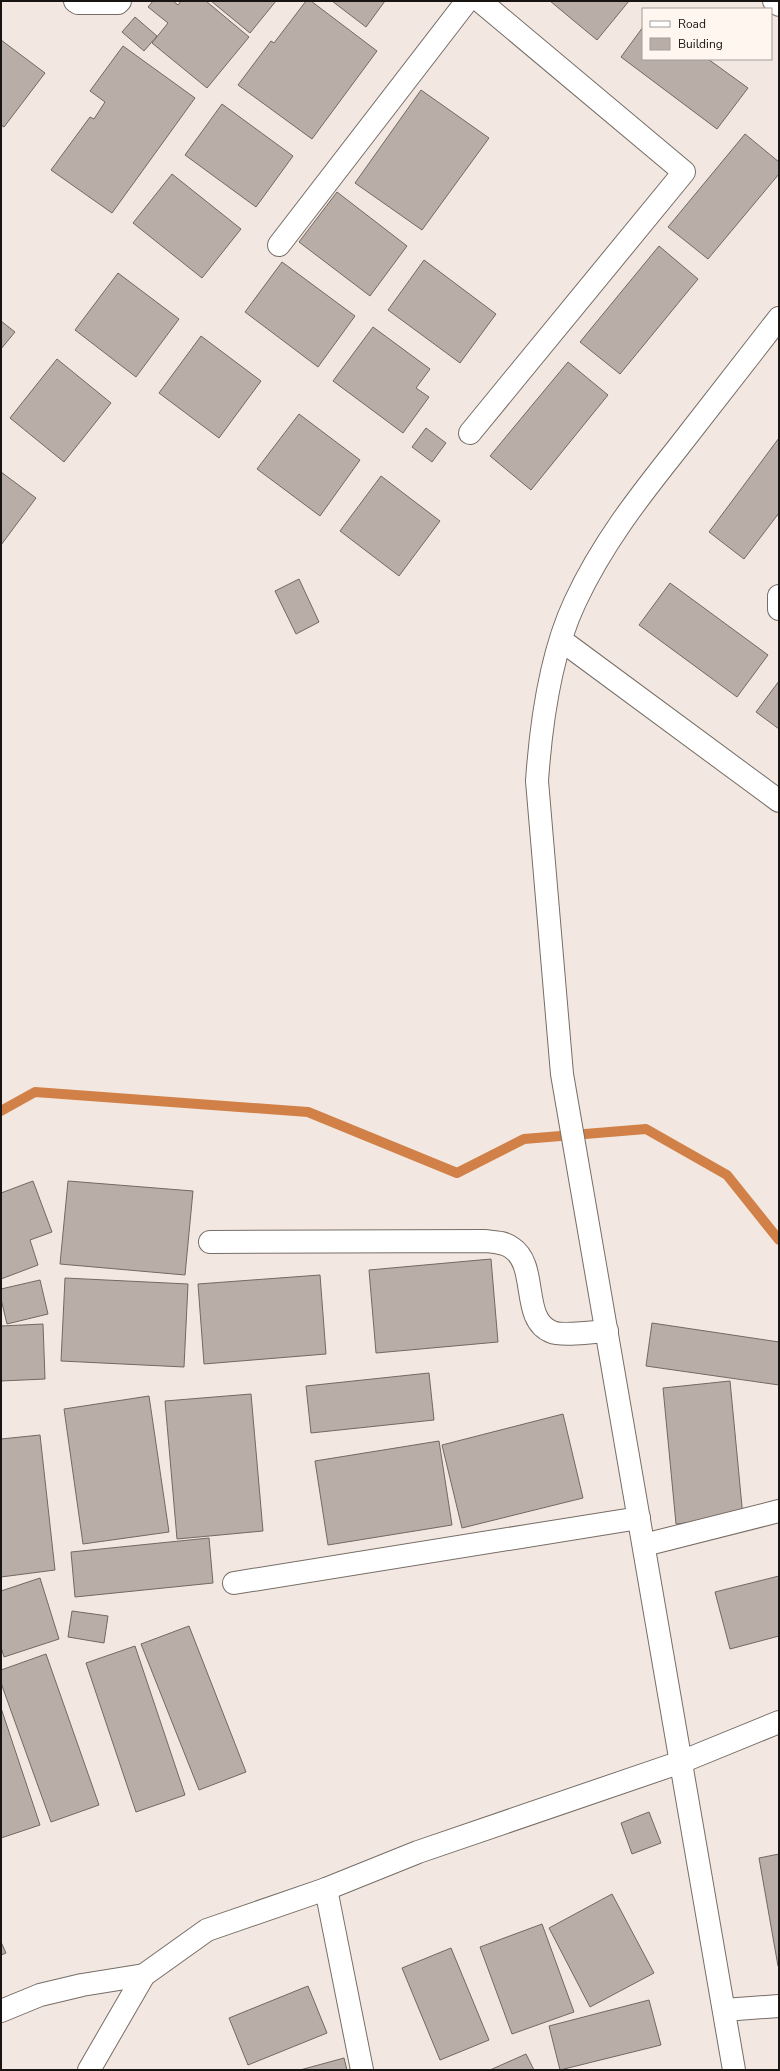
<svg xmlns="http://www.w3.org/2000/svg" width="780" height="2071" font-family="'Nunito Sans',sans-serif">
<rect width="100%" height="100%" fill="#f3e8e1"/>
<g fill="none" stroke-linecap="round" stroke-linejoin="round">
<polyline stroke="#d18147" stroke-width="10" points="1,1111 35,1092 308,1112 457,1173 524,1139 646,1129 727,1175 779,1240"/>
</g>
<g fill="#b8ada7" stroke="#726963">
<polygon points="153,1 173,1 178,5 181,1 206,1 249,37 207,88 152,43 168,23 148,7"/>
<polygon points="211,1 276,1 250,33"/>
<polygon points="306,1 311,1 377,51 312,139 238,85 271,41 274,43"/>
<polygon points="332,1 385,1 366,27"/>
<polygon points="550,1 629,1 597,40"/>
<polygon points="135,17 157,36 144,51 122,32"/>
<polygon points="643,27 643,59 708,59 748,88 717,129 621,57"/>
<polygon points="1,40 45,73 4,127 1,125"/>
<polygon points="123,46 195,98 112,213 51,170 90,117 94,119 105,102 90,91"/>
<polygon points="421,90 489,138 422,230 355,183"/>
<polygon points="222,104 293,156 256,207 185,155"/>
<polygon points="745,134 779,162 779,174 708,259 668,227"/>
<polygon points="172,174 241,229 202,278 133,223"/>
<polygon points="337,192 407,246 370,296 299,242"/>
<polygon points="659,246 698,279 620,374 580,342"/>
<polygon points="424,260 496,314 460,363 388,310"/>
<polygon points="282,262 355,316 318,367 245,312"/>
<polygon points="118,273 179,319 136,377 75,330"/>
<polygon points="1,321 15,332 1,349"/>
<polygon points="373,327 430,369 416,388 429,397 403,433 333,381"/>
<polygon points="201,336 261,381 219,438 159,393"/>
<polygon points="57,359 111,403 64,462 10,418"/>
<polygon points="568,362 608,395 531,490 490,456"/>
<polygon points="299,414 360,460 320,516 257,469"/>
<polygon points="426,428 446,443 432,462 412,447"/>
<polygon points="779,438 779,513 744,559 709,532"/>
<polygon points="1,472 36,498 1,545"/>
<polygon points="381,476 440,521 399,576 340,531"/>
<polygon points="299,579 319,622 296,634 275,591"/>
<polygon points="670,583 768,655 737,697 639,625"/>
<polygon points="779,681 779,729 756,712"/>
<polygon points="33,1181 52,1232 30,1240 38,1265 1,1279 1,1193"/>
<polygon points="68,1181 193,1191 185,1275 60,1264"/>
<polygon points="491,1259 498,1342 376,1353 369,1270"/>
<polygon points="320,1275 326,1354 204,1364 198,1284"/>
<polygon points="65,1278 188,1284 184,1367 61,1361"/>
<polygon points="40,1280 48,1314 7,1324 1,1299 1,1289"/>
<polygon points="652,1323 779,1342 779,1385 646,1366"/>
<polygon points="43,1324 45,1379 1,1381 1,1326"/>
<polygon points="429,1373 434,1420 311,1433 306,1386"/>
<polygon points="730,1381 743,1517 676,1524 663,1388"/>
<polygon points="251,1394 263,1531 177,1539 165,1401"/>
<polygon points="149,1396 169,1532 83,1544 64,1409"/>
<polygon points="563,1414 583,1498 462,1528 442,1445"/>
<polygon points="40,1435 55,1570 1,1577 1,1439"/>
<polygon points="439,1441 452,1525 328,1545 315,1461"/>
<polygon points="209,1538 213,1583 75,1597 71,1552"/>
<polygon points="779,1576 779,1636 730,1649 715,1592"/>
<polygon points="40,1578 59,1639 4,1657 1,1647 1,1591"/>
<polygon points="72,1611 108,1616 104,1643 68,1637"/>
<polygon points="189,1626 246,1772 199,1790 141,1644"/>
<polygon points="135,1646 185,1795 136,1812 86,1663"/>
<polygon points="46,1654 99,1805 51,1822 1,1683 1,1670"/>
<polygon points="1,1708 40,1825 1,1838"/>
<polygon points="649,1812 661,1843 632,1854 621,1823"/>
<polygon points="779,1854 779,1966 778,1966 759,1858"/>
<polygon points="612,1894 654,1973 590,2007 549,1928"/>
<polygon points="542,1924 574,2012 512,2034 480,1947"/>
<polygon points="1,1942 6,1953 1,1955"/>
<polygon points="451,1948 489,2040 440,2060 402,1968"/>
<polygon points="308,1986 327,2033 248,2065 229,2018"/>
<polygon points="649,2000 661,2045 560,2070 549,2026"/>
<polygon points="526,2054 534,2070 490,2070"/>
<polygon points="344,2058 347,2070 300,2070"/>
</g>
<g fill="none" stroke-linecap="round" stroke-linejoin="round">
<defs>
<g id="minor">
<polyline points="75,1 78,3 118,3 120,1"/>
<polyline points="774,1 779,5"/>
<polyline points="279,245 467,1"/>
<polyline points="470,433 684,172 480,1"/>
<polyline points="779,596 779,609"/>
<polyline points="561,640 779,801"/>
<path d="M210,1242L485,1241C495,1242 504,1242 512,1248C539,1266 520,1320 552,1332C561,1336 596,1332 607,1331"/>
<polyline points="644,1545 779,1511"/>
<polyline points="234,1583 639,1518"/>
<polyline points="326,1889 362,2070"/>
<polyline points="724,2010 779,2006"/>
<polyline points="1,2011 40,1995 82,1985 144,1975"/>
<polyline points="89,2070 144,1975 207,1930 326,1889 418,1852 681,1762 779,1722"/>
<path d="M734,2070L562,1074L537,781C541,723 550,655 575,602C602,544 638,498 677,449C711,405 745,361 779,318"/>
</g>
</defs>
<use href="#minor" stroke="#766d66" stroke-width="24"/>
<use href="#minor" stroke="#fff" stroke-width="22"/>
</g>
<rect width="780" height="2071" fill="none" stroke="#171411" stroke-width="4"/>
<rect x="642" y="8" width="130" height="52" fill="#fff6f0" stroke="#a29c97"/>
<rect x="650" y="21" width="20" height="6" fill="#ffffff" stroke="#a29c97"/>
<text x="678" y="28" font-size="12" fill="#171411">Road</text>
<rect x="650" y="38" width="20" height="12" fill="#b8ada7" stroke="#a29c97"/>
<text x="678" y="48" font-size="12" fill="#171411">Building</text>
</svg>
